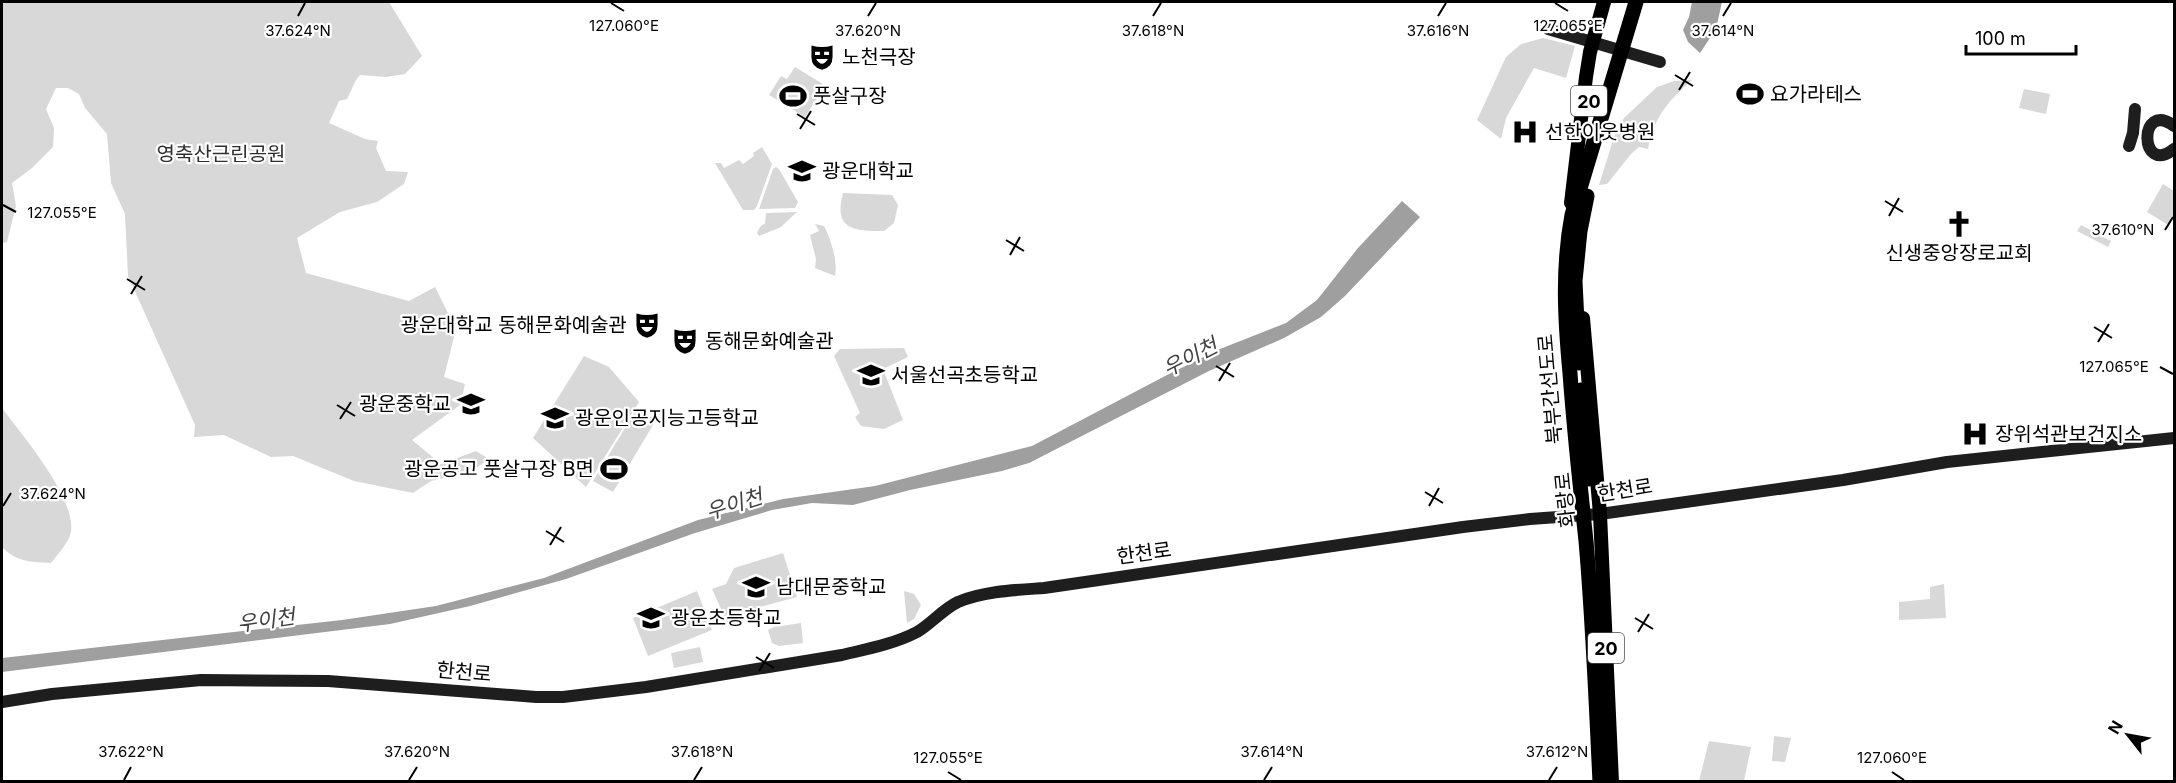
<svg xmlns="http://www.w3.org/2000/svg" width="2176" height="783" font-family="Inter,'Noto Sans KR',sans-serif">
<rect width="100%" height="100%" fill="#fff"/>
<g fill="#d8d8d8">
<polygon points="2,2 389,2 422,56 405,74 386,77 360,75 356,80 347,99 339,101 329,123 365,139 378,141 376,148 386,171 408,172 404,184 377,202 340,212 297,238 306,273 409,301 435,287 456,329 444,377 465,384 460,405 412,440 441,464 476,451 489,459 472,471 431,481 413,493 354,481 293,456 271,457 224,435 194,437 195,425 128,276 125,214 111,183 107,134 85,108 79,94 68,88 56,88 46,109 54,128 53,147 32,168 12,183 16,206 7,242 2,243"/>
<polygon points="1543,38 1575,46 1566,78 1534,68 1506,118 1501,139 1477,120 1506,57 1521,44"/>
<polygon points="795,67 823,84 815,96 817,98 805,117 769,95 781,76 787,79"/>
<path d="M1692,80C1668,101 1654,117 1648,149L1639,147L1631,154L1607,184L1599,185L1615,134L1624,118L1657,87L1674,81Z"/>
<polygon points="2024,89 2050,94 2046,114 2019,108"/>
<polygon points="762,147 772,164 757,206 754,210 743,210 715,163 721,163 724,168 739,160 743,164 754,156 753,153"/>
<polygon points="776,167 779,169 798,202 795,208 759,209 773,169"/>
<polygon points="2163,184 2174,191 2174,214 2168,225 2147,212"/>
<path d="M843,193L892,195L898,205L894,223L884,231C854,231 833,230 843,193Z"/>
<polygon points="797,212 781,227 759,236 757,233 760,227 765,223 766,213"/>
<path d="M815,224L824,226C831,239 838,263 835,276L815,268L816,259L810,235L819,231Z"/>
<polygon points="2081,225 2111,241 2108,247 2077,231"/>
<polygon points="904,348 908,357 883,369 903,420 884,429 861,426 855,417 860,413 834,356 840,349"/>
<polygon points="584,356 609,367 639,402 586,487 533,438"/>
<path d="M2,408C21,434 81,503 70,536C66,545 57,555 51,563C31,562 17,562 2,547Z"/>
<polygon points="637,408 656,420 613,492 593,481"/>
<polygon points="783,553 797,597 745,611 746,614 727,622 712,589 726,584 734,568"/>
<polygon points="1944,584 1946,618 1899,620 1899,602 1930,599 1930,587"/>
<polygon points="697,591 712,630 648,656 633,618"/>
<polygon points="904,591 914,594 921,605 914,619 907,623"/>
<polygon points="801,623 803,643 779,646 772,643 768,630 774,627"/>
<polygon points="700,647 703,662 674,668 671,653"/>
<polygon points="1774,736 1791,738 1785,762 1772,761"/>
<polygon points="1709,741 1751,747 1744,781 1699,781"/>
</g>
<g fill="#9f9f9f">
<polygon points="1692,2 1722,2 1716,29 1700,53 1688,42 1683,30 1689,17"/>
<polygon points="1402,201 1420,217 1345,296 1321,317 1284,338 1209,371 1029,463 1002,471 910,490 853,505 812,503 772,510 695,533 566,579 470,606 390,624 2,672 2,658 342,620 436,606 544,578 698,520 783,499 875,486 1032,446 1167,375 1220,349 1286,323 1317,300 1358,248"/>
</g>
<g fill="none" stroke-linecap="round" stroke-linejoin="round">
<g stroke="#1e1e1e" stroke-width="12">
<polyline points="1548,29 1660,62"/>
<path d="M2174,126C2138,99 2139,177 2174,149"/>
<polyline points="2129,146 2133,133 2135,109"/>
<path d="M2,702L52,694L201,680L328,681L536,697H563L646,687L842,655C867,649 894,644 917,632C931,624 943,609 958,602C984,591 1016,590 1044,588L1463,527L1530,519L1600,514L1843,480L1947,462L2174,438"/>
</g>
<g stroke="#000" stroke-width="14">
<polyline points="1571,203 1586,77 1590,52 1604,2"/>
<polyline points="1583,318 1600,514 1612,782"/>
</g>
<g stroke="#000" stroke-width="15">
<polyline points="1579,363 1575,281 1580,231 1587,196"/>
<polyline points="1581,390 1589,479"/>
<path d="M1600,782C1596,701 1593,621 1586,541C1580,485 1574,429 1570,373C1565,320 1562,268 1572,215L1636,2"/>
</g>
</g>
<path fill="none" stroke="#000" stroke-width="2" d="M611,3L624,11M1555,3L1568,11M298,16L305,3M868,16L876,3M1153,16L1161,3M1438,16L1446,3M1723,16L1731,3M1675,75L1693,86M1679,90L1690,72M797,114L815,125M800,129L811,111M1885,201L1903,212M3,205L16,212M1889,216L1899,198M2165,230L2173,217M1006,240L1024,251M1010,255L1020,237M127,279L145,290M131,294L142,276M2094,327L2112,338M2098,342L2109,324M1216,366L1234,377M2160,367L2173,374M1219,381L1230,363M337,405L355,416M340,419L351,402M1425,492L1443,503M3,506L11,493M1429,506L1439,488M546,531L564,542M550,545L561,527M1635,618L1653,629M1638,632L1649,614M756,657L774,668M759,671L770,653M948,772L961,780M1892,772L1904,780M124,780L131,767M409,780L417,767M694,780L702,767M1264,780L1272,767M1549,780L1557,767"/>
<defs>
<symbol id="theatre-bare" viewBox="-9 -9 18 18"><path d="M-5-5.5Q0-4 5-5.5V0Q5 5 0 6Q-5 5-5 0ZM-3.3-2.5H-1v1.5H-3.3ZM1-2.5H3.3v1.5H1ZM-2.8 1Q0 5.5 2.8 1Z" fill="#000" stroke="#fff" stroke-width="2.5" paint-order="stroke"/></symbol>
<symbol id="stadium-bare" viewBox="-9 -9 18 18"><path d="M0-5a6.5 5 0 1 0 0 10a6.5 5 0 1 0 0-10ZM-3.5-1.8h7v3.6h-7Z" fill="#000" stroke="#fff" stroke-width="2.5" paint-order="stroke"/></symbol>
<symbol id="hospital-bare" viewBox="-9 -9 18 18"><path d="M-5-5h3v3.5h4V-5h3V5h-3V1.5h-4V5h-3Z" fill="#000" stroke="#fff" stroke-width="2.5" paint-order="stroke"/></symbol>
<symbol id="university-bare" viewBox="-9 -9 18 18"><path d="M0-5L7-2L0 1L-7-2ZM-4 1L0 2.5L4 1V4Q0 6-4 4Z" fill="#000" stroke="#fff" stroke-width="2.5" paint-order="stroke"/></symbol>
<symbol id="church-bare" viewBox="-9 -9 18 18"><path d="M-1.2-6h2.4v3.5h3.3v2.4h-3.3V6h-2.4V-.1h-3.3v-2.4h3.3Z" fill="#000" stroke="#fff" stroke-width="2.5" paint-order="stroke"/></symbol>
<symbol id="school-bare" viewBox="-9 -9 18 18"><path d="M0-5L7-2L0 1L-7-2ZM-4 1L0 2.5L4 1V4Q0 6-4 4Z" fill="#000" stroke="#fff" stroke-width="2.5" paint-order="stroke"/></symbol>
</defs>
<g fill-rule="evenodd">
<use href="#theatre-bare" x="803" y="38" width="38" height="38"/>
<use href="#stadium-bare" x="1731" y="75" width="38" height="38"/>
<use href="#stadium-bare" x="774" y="77" width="38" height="38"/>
<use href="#hospital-bare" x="1506" y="113" width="38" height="38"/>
<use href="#university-bare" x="783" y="152" width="38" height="38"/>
<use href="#church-bare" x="1940" y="205" width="38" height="38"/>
<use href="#theatre-bare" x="628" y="306" width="38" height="38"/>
<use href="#theatre-bare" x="666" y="322" width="38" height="38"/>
<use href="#school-bare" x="852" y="356" width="38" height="38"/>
<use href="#school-bare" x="452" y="385" width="38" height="38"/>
<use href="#school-bare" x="536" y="399" width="38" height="38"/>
<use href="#hospital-bare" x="1956" y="415" width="38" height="38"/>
<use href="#stadium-bare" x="595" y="450" width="38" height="38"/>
<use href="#school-bare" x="737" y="568" width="38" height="38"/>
<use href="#school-bare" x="632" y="599" width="38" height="38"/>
</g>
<g text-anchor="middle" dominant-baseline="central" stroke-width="4.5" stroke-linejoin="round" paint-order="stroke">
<g fill="#fff" stroke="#4c4c4c" stroke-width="1.5">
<rect x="1571" y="86" width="36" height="30" rx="4.5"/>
<rect x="1588" y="633" width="36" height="30" rx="4.5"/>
</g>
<g font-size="18" font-weight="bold" fill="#000">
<text x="1589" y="101">20</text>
<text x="1606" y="648">20</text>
</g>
<g font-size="20" fill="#000" stroke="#fff" text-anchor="start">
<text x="842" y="57">노천극장</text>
<text x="1770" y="94">요가라테스</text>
<text x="813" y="96">풋살구장</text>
<text x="1545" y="132">선한이웃병원</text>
<text x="822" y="171">광운대학교</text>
<text x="1959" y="253" text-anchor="middle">신생중앙장로교회</text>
<text x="627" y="325" text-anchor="end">광운대학교 동해문화예술관</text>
<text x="705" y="341">동해문화예술관</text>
<text x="891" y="375">서울선곡초등학교</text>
<text x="451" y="404" text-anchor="end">광운중학교</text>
<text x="575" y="418">광운인공지능고등학교</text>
<text x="1995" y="434">장위석관보건지소</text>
<text x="594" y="469" text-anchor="end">광운공고 풋살구장 B면</text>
<text x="776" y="587">남대문중학교</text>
<text x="671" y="618">광운초등학교</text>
</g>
<g font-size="20" fill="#2f2f2f" stroke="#fff">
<text x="221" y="154">영축산근린공원</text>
</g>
<g font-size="20" fill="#000" stroke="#fff">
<text transform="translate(1550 389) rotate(-95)">북부간선도로</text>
<text transform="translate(1625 490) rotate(-9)">한천로</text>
<text transform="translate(1565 500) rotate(-96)">화랑로</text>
<text transform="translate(1144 553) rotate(-8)">한천로</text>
<text transform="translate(464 672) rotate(5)">한천로</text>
</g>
<g font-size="21" font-style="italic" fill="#404040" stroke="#fff">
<text transform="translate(1190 357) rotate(-27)">우이천</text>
<text transform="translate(734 504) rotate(-17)">우이천</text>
<text transform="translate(266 620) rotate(-8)">우이천</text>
</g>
</g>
<g font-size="15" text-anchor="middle" fill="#000" stroke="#fff" stroke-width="4.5" stroke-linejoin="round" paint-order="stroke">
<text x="624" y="31">127.060°E</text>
<text x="1568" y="31">127.065°E</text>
<text x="1438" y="36">37.616°N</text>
<text x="298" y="36">37.624°N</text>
<text x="868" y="36">37.620°N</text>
<text x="1153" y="36">37.618°N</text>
<text x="1723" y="36">37.614°N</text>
<text x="62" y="218">127.055°E</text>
<text x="2123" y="235">37.610°N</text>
<text x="2114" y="372">127.065°E</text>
<text x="53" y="499">37.624°N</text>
<text x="131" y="757">37.622°N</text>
<text x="417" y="757">37.620°N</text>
<text x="702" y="757">37.618°N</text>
<text x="1272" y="757">37.614°N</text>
<text x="1557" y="757">37.612°N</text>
<text x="948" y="763">127.055°E</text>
<text x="1892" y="763">127.060°E</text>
</g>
<rect width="2176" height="783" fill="none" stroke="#000000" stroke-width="6"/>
<g transform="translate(2128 735) rotate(301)" stroke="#ffffff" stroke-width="4.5" paint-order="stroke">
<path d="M0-4.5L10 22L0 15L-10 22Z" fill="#000000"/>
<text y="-9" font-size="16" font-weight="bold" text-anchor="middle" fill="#000000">N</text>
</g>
<path d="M1966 45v9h110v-9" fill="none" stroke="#000000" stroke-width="3"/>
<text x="1975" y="45" font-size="18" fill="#000000" stroke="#ffffff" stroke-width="4.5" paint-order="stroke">100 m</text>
</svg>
